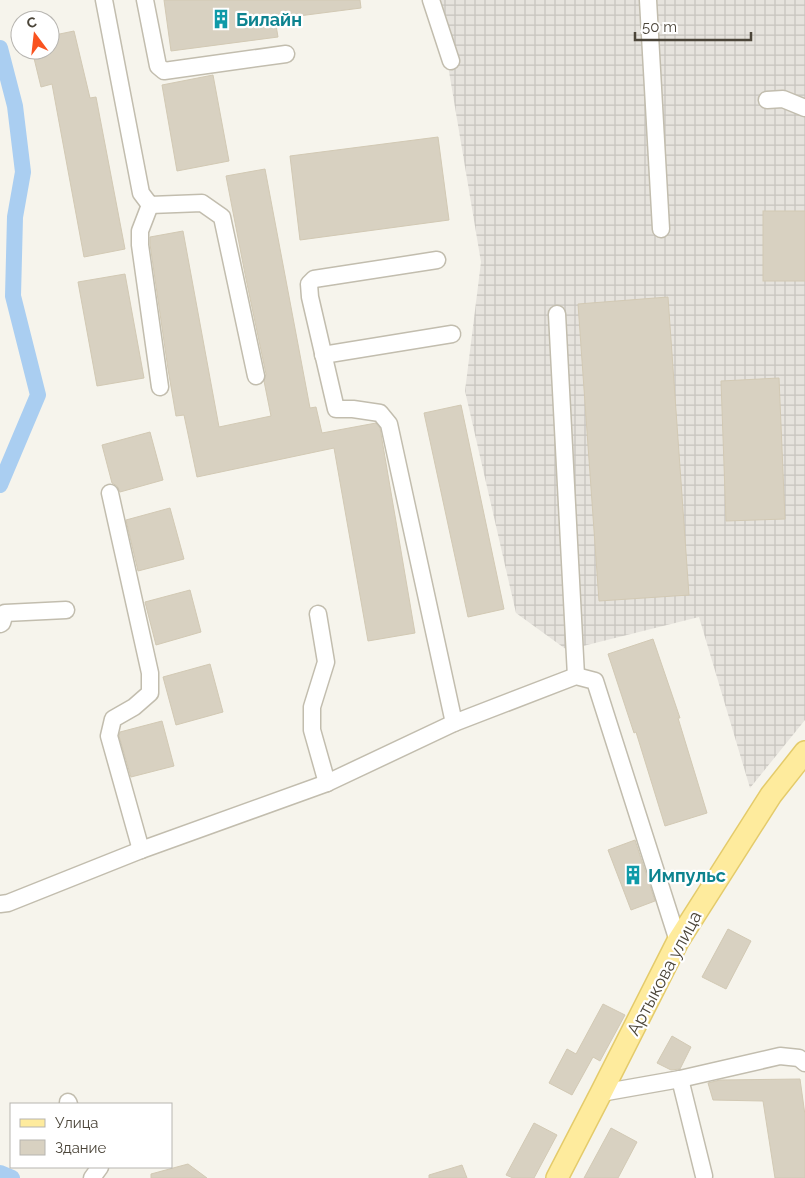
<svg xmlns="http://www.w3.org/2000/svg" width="805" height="1178" font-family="Raleway,sans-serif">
<defs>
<pattern id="industrial-grid" width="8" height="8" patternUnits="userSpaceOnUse" patternTransform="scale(1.25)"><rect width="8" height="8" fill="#e6e3dd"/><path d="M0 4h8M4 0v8" fill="none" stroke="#c7c4be"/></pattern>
</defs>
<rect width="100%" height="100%" fill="#f6f4ec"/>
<polygon fill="url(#industrial-grid)" points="437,0 805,0 805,720 750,788 699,617 567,650 516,613 465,391 481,262"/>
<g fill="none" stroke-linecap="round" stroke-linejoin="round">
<g stroke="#aacef1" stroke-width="16">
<polyline points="0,48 15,106 23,172 15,217 13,296 38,395 0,485"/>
<polyline points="0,1173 12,1178"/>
</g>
</g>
<g fill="#d8d1c1" stroke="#d2c9b4">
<polygon points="164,0 360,0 361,8 275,19 278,37 171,51"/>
<polygon points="74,31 90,98 96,97 125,249 84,257 52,84 41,87 32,50 50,50 50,36"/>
<polygon points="213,75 229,161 177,171 162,85"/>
<polygon points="438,137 449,220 300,240 290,156"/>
<polygon points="265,169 310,408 316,407 322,433 376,423 380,428 415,633 368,641 334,448 197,477 184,415 176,416 168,369 150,244 150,237 183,231 219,427 271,416 264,381 266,374 246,279 226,176"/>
<rect x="763" y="211" width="42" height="70"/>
<polygon points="125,274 144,378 97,386 78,282"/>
<polygon points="668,297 689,595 599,601 578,304"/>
<polygon points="779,378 785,519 726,521 721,381"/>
<polygon points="461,405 504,609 468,617 424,413"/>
<polygon points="150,432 163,480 120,492 117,486 112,483 102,445"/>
<polygon points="170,508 184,559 138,571 126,520"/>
<polygon points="190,590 201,632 156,645 145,602"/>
<polygon points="653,639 680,718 678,718 707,813 665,826 636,732 634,733 608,654"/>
<polygon points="210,664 223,712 176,725 163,677"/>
<polygon points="162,721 174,766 131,777 119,736 120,732"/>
<polygon points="635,840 655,901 631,910 608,850"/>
<polygon points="728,929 751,941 726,989 702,977"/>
<polygon points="603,1004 625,1015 600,1061 593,1057 572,1095 549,1083 567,1049 576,1054"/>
<polygon points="672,1036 691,1047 680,1069 671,1070 657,1063"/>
<polygon points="800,1079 805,1115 805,1178 775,1178 763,1101 713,1100 708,1083 720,1080"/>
<polygon points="534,1123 557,1135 534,1178 513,1178 506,1175"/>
<polygon points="611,1128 637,1142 618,1178 584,1178"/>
<polygon points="188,1164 207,1178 151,1178 151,1174"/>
<polygon points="462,1165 467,1178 429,1178 429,1175"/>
</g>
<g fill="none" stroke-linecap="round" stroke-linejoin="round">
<defs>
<g id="minor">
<polyline points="104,0 141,193 150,205 202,203 222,217 256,376"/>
<polyline points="145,0 158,66 164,71 286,54"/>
<polyline points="431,0 451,61"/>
<polyline points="648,0 661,229"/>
<polyline points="767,100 783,99 805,108"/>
<polyline points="150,205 140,231 140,245 160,387"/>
<polyline points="437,260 314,279 309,284 310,297 336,409 353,409 380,413 389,424 454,723"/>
<polyline points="557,314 576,676"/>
<polyline points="323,355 452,334"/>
<polyline points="110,493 150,673 150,693 134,707 113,719 109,736 141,850"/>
<polyline points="318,614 326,662 312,707 312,730 327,783"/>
<polyline points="0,624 2,623 5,613 66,610"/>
<polyline points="0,904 8,903 141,850 327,783 454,723 576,676 595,681 678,941"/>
<polyline points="680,1079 704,1176"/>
<polyline points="601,1093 680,1079 780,1056 799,1058 805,1063"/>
<polyline points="68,1102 69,1104"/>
<polyline points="92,1178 100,1167"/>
</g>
<polyline id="major" points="557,1178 601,1093 678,941 771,795 805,752"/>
</defs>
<use href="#minor" stroke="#c2bdae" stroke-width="19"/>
<use href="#major" stroke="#e4cb6b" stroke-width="24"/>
<use href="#minor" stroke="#fff" stroke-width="16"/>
<use href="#major" stroke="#feeb9d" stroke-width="21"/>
</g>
<defs>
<symbol id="building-bare" viewBox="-9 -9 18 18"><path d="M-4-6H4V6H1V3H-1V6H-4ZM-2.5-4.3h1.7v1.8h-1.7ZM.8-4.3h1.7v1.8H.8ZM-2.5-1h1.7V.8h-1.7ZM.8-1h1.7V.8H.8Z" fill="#0f9aa8" stroke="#fff" stroke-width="2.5" paint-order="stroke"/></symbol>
</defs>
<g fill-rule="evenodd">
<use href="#building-bare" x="207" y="5" width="28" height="28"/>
<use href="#building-bare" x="619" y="861" width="28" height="28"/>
</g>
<g text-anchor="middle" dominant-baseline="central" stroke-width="4.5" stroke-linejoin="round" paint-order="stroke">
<g font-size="18" font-weight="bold" fill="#0d838f" stroke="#fff" text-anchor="start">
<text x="236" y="19">Билайн</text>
<text x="648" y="875">Импульс</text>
</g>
<g font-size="18" fill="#4b4539" stroke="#fff">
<text transform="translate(664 973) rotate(-62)">Артыкова улица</text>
</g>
</g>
<rect x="10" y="1103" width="162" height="65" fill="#ffffff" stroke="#b7b5b0"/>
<rect x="20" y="1119" width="25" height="8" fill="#feeb9d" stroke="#b7b5b0"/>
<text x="55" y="1128" font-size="15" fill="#4b4539">Улица</text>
<rect x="20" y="1140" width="25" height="15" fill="#d8d1c1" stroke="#b7b5b0"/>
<text x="55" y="1153" font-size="15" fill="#4b4539">Здание</text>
<g transform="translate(35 35) rotate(345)"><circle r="24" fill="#ffffff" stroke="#b7b5b0"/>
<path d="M0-4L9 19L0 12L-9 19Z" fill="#f9531f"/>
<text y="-8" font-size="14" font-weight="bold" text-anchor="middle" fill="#4b4539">С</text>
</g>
<path d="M635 32v8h116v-8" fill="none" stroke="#4b4539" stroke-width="2.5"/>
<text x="642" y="32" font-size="15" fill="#4b4539" stroke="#ffffff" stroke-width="4" paint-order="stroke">50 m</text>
</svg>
